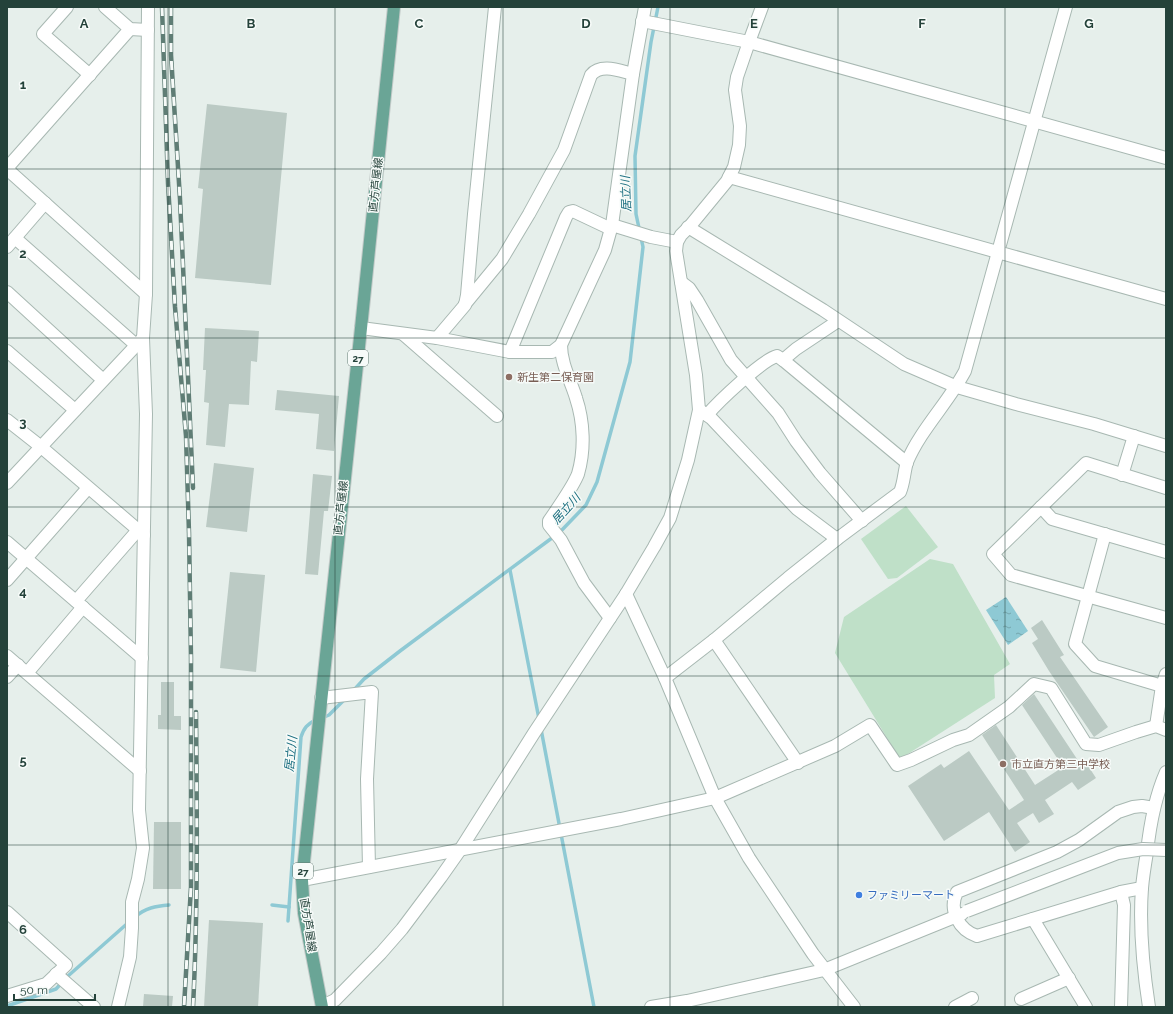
<svg xmlns="http://www.w3.org/2000/svg" width="1173" height="1014" font-family="Raleway,'Noto Sans JP',sans-serif">
<defs>
<pattern id="water-ripples" width="26" height="14" patternUnits="userSpaceOnUse"><rect width="26" height="14" fill="#8ec9d4"/><path d="M2 4q2-2 4 0t4 0M15 11q2-2 4 0t4 0" fill="none" stroke="#74a5ad"/></pattern>
</defs>
<rect width="100%" height="100%" fill="#e6efeb"/>
<g fill="#bfe0c8">
<polygon points="906,506 938,547 897,578 888,579 861,539"/>
<polygon points="930,559 953,564 1010,664 994,675 995,698 900,759 835,653 844,617"/>
</g>
<polygon fill="url(#water-ripples)" points="1006,597 1028,631 1008,645 986,610"/>
<g fill="none" stroke-linecap="round" stroke-linejoin="round">
<g stroke="#8ec9d4" stroke-width="3.5">
<polyline points="510,570 539,719"/>
<polyline points="353,691 364,679 400,651 560,532 586,505 597,482 630,362 643,247 636,214 635,156 651,42 658,7"/>
<polyline points="322,718 329,715 345,699"/>
<polyline points="541,729 594,1007"/>
<polyline points="272,905 289,907"/>
<path d="M135,917C145,908 156,906 169,905"/>
<path d="M288,921L301,737C304,728 307,724 316,720"/>
<polyline points="7,1006 56,989 68,976 129,922"/>
</g>
</g>
<g fill="#bbcac4">
<polygon points="207,104 287,113 271,285 195,278 203,189 198,188"/>
<polygon points="205,328 259,331 257,362 251,361 249,405 229,404 225,447 206,445 209,403 204,402 206,370 203,370"/>
<polygon points="277,390 339,396 334,451 316,449 319,414 275,410"/>
<polygon points="214,463 254,468 247,532 206,527"/>
<polygon points="313,474 332,476 328,511 324,511 318,575 305,574"/>
<polygon points="230,572 265,575 256,672 220,668"/>
<polygon points="1042,620 1064,655 1060,657 1108,727 1094,737 1049,671 1032,643 1038,639 1031,628"/>
<polygon points="161,682 174,682 174,716 181,716 181,730 158,729 158,715 161,715"/>
<polygon points="1034,694 1079,762 1083,758 1096,778 1078,790 1072,782 1045,800 1054,814 1039,823 1033,813 1017,823 1030,842 1015,852 989,812 944,841 908,786 941,764 944,768 969,751 1009,810 1024,800 982,735 996,725 1035,785 1063,767 1022,705"/>
<polygon points="154,822 181,822 181,889 153,889"/>
<polygon points="209,920 263,923 258,1007 204,1007"/>
<polygon points="144,994 173,996 172,1007 143,1007"/>
</g>
<g fill="none" stroke-linecap="round" stroke-linejoin="round">
<defs>
<g id="minor">
<polyline points="67,7 43,34 90,75"/>
<polyline points="105,7 130,29 148,30"/>
<polyline points="642,21 749,42 1166,158"/>
<polyline points="7,168 130,29"/>
<polyline points="7,169 146,294"/>
<polyline points="729,177 1166,299"/>
<polyline points="612,225 651,237 677,242"/>
<polyline points="688,227 823,310 904,364 957,387 1016,404 1094,424 1166,446"/>
<polyline points="15,238 136,345"/>
<polyline points="7,247 45,203"/>
<polyline points="681,282 689,288 697,300 731,360 778,413 796,441 820,473 862,521"/>
<polyline points="7,292 103,380"/>
<path d="M465,304L502,259L529,214L564,150L591,75C601,63 620,71 633,74"/>
<polyline points="361,328 437,338 510,352 552,352 561,345 605,250 612,225 633,74 645,7"/>
<polyline points="403,334 497,416"/>
<polyline points="437,338 465,305 467,295 474,214 495,7"/>
<path d="M561,345C561,364 571,381 576,398C584,422 585,450 578,474C573,487 557,509 549,521V525L561,540L584,583L610,618"/>
<polyline points="7,351 75,410"/>
<polyline points="510,352 566,217 569,212 573,211 611,229"/>
<polyline points="783,360 796,349 838,321"/>
<polyline points="701,411 711,418 797,509 837,539"/>
<path d="M707,415C718,402 762,360 777,356L783,360L907,463"/>
<polyline points="7,420 40,446 144,535"/>
<polyline points="1122,475 1134,436"/>
<polyline points="7,483 143,338"/>
<polyline points="1166,488 1086,463 993,554 1011,575 1166,618"/>
<polyline points="1041,507 1052,519 1166,552"/>
<polyline points="1105,534 1075,644 1095,666 1162,686"/>
<polyline points="7,542 142,658"/>
<polyline points="7,580 88,488"/>
<polyline points="626,594 665,678 715,798 749,858 813,954 854,1007"/>
<polyline points="76,601 138,530"/>
<polyline points="714,640 798,763"/>
<polyline points="7,656 140,771"/>
<polyline points="27,673 83,607"/>
<polyline points="7,677 18,665"/>
<path d="M665,678L714,640L788,578L837,539L900,492C904,483 904,472 907,462C921,429 948,403 965,371L1066,7"/>
<polyline points="321,698 372,692 367,779 369,867"/>
<polyline points="1156,726 1162,686 1166,674"/>
<polyline points="302,880 621,819 715,798 835,746 870,725 897,765 911,760 953,740 969,735 1009,707 1034,684 1051,688 1086,744 1099,745 1136,732 1156,726 1166,730"/>
<path d="M1142,888L1121,892L977,936C959,930 948,910 957,892L1057,852L1079,840L1118,812L1133,807L1142,806L1154,808"/>
<polyline points="1121,892 1124,905 1121,1007"/>
<polyline points="7,912 66,965 46,984 7,996"/>
<polyline points="1033,919 1086,1007"/>
<polyline points="56,974 94,1007"/>
<polyline points="1021,999 1069,978"/>
<polyline points="322,1006 335,1000 381,953 402,929 441,877 460,850 534,733 626,594 654,547 670,518 688,460 699,410 696,375 676,251 677,242 681,235 690,226 727,181 734,167 739,145 740,126 735,90 737,77 749,42 762,7"/>
<polyline points="118,1007 130,957 132,928 132,902 138,879 143,848 139,810 146,414 143,338 146,294 148,7"/>
<polyline points="651,1007 687,1001 824,970 962,914"/>
<polyline points="955,1007 972,998"/>
<path d="M1149,1007C1143,968 1139,928 1142,888C1143,876 1145,864 1147,852C1150,824 1155,797 1166,772"/>
</g>
<polyline id="major" points="322,1007 304,913 302,880 361,328 394,7"/>
</defs>
<use href="#minor" stroke="#a8b8b2" stroke-width="14"/>
<use href="#major" stroke="#c2cac8" stroke-width="14"/>
<use href="#minor" stroke="#fff" stroke-width="12"/>
<use href="#major" stroke="#6aa596" stroke-width="12"/>
<defs>
<g id="rail">
<polyline points="162,7 168,183 175,307 186,436 189,533 191,658 191,887 184,1007"/>
<polyline points="171,7 171,55 180,199 193,488"/>
<path d="M193,1007C198,909 197,811 196,712"/>
</g>
</defs>
<use href="#rail" stroke="#5f7d75" stroke-width="4.5"/>
<use href="#rail" stroke="#f7fbf9" stroke-width="3" stroke-dasharray="9" stroke-linecap="butt"/>
<defs>
<polyline id="minor-bridge" points="967,911 1118,853 1143,849 1166,850"/>
</defs>
<use href="#minor-bridge" stroke="#a8b8b2" stroke-width="14" stroke-linecap="butt"/>
<use href="#minor-bridge" stroke="#fff" stroke-width="12"/>
</g>
<path fill="none" stroke="#24423a" stroke-width="1" stroke-opacity="0.55" d="M168,7V1007M335,7V1007M503,7V1007M670,7V1007M838,7V1007M1005,7V1007M7,169H1166M7,338H1166M7,507H1166M7,676H1166M7,845H1166"/>
<g fill="#8d6e63" stroke="#f7fbf9" stroke-width="1.5">
<circle cx="509" cy="377" r="4"/>
<circle cx="1003" cy="764" r="4"/>
</g>
<circle fill="#3f7fe0" stroke="#f7fbf9" stroke-width="1.5" cx="859" cy="895" r="4"/>
<g text-anchor="middle" dominant-baseline="central" stroke-width="3" stroke-linejoin="round" paint-order="stroke">
<g fill="#f7fbf9" stroke="#637a73" stroke-width="1">
<rect x="348" y="350" width="20" height="16" rx="3"/>
<rect x="293" y="863" width="20" height="16" rx="3"/>
</g>
<g font-size="10" font-weight="bold" fill="#24423a">
<text x="358" y="358">27</text>
<text x="303" y="871">27</text>
</g>
<g font-size="11" fill="#24423a" stroke="#f7fbf9">
<text transform="translate(376 185) rotate(-84)">直方芦屋線</text>
<text transform="translate(341 508) rotate(-84)">直方芦屋線</text>
<text transform="translate(308 925) rotate(81)">直方芦屋線</text>
</g>
<g font-size="11" fill="#785e54" stroke="#f7fbf9" text-anchor="start">
<text x="517" y="377">新生第二保育園</text>
<text x="1011" y="764">市立直方第三中学校</text>
</g>
<g font-size="11" fill="#366cbe" stroke="#f7fbf9" text-anchor="start">
<text x="867" y="895">ファミリーマート</text>
</g>
<g font-size="12" font-style="italic" fill="#1c6f80" stroke="#f7fbf9">
<text transform="translate(626 194) rotate(-92)">居立川</text>
<text transform="translate(566 509) rotate(-48)">居立川</text>
<text transform="translate(291 754) rotate(-84)">居立川</text>
</g>
</g>
<g font-size="13" text-anchor="middle" font-weight="bold" fill="#24423a" stroke="#f7fbf9" stroke-width="3" stroke-linejoin="round" paint-order="stroke">
<text x="84" y="28">A</text>
<text x="251" y="28">B</text>
<text x="419" y="28">C</text>
<text x="586" y="28">D</text>
<text x="754" y="28">E</text>
<text x="922" y="28">F</text>
<text x="1089" y="28">G</text>
<text x="23" y="89">1</text>
<text x="23" y="258">2</text>
<text x="23" y="427">3</text>
<text x="23" y="596">4</text>
<text x="23" y="765">5</text>
<text x="23" y="934">6</text>
</g>
<rect width="1173" height="1014" fill="none" stroke="#24423a" stroke-width="16"/>
<path d="M14 994v6h81v-6" fill="none" stroke="#24423a" stroke-width="2"/>
<text x="20" y="994" font-size="12" fill="#24423a" stroke="#f7fbf9" stroke-width="3" paint-order="stroke">50 m</text>
</svg>
